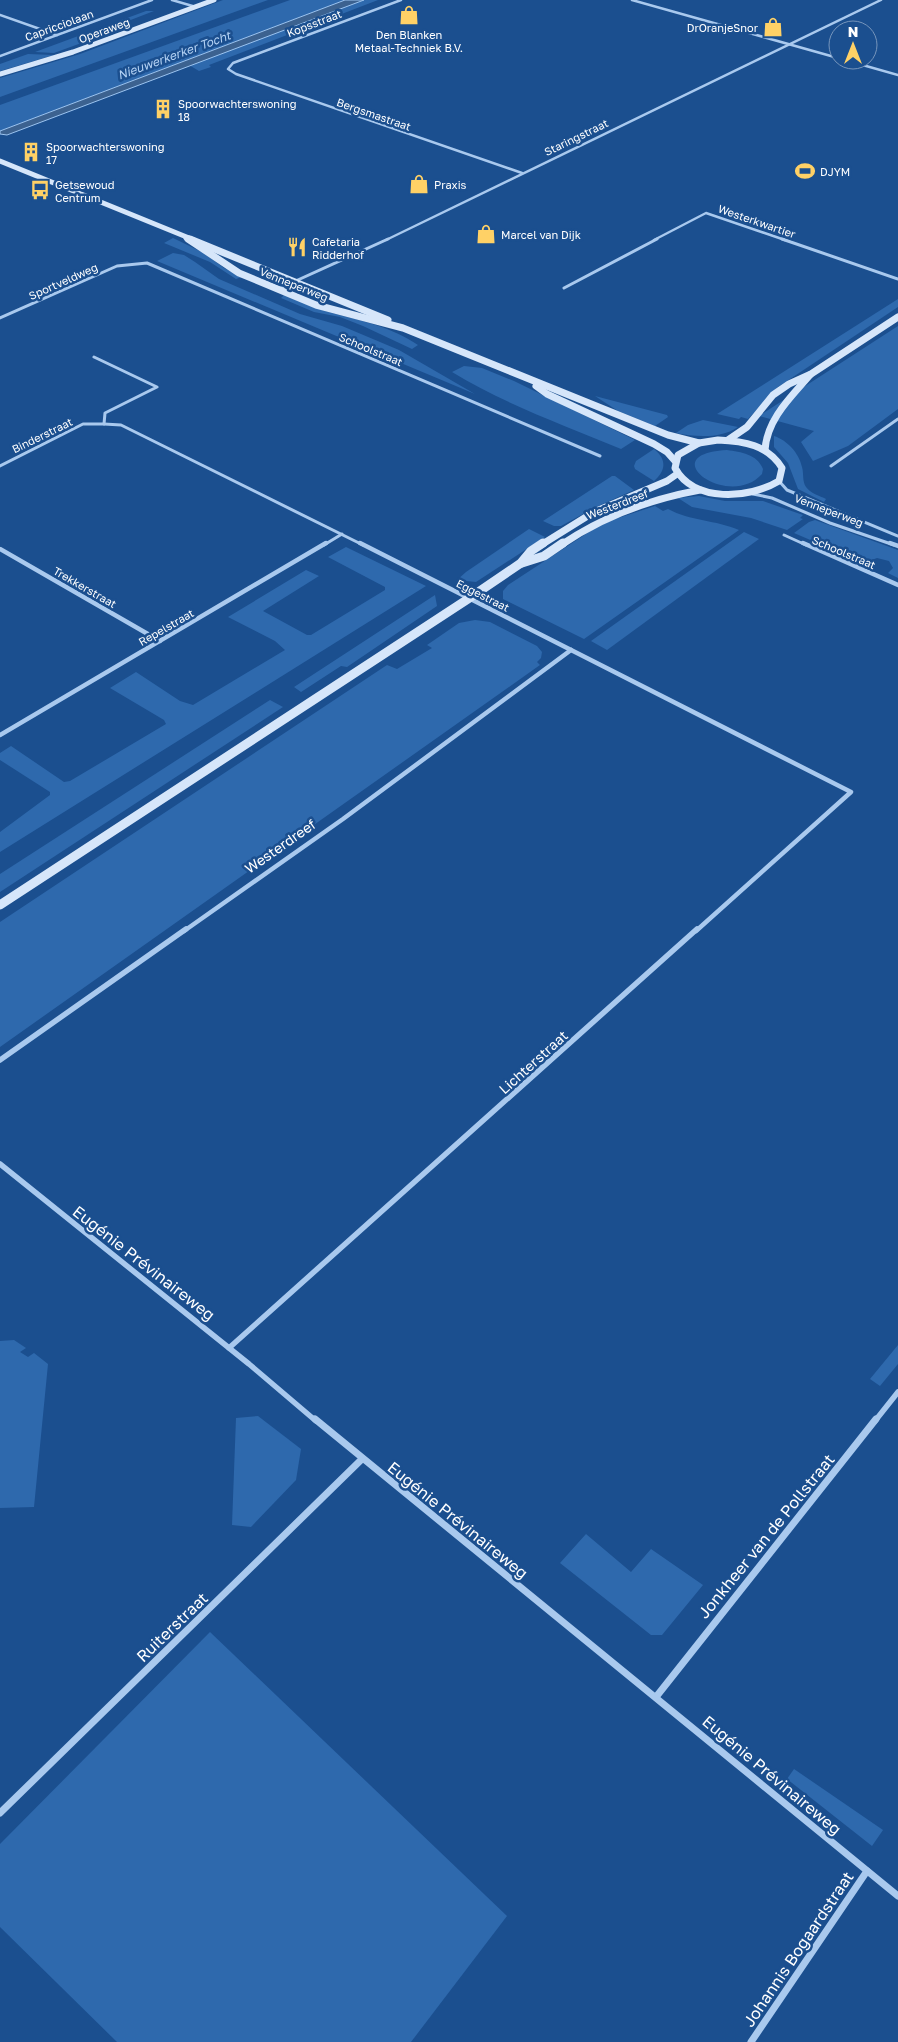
<svg xmlns="http://www.w3.org/2000/svg" width="898" height="2042" font-family="'Golos Text',sans-serif">
<rect width="100%" height="100%" fill="#1b4f8f"/>
<g fill="#2e69ad">
<polygon points="223,0 268,0 0,97 0,78 80,54"/>
<polygon points="290,0 345,0 0,131 0,105"/>
<polygon points="364,0 378,0 209,65 211,67 199,71 189,65"/>
<polygon points="146,11 154,11 128,21 128,26 54,53 35,52"/>
<polygon points="28,54 54,55 0,71 0,64"/>
<polygon points="173,238 204,253 224,268 242,277 236,279 210,262 164,243"/>
<polygon points="173,253 184,255 195,262 219,279 300,314 342,326 399,350 475,394 157,261"/>
<path d="M284,295C300,301 315,309 332,313C363,321 391,327 418,345L412,349L363,326L340,317L314,312L281,298Z"/>
<polygon points="898,299 898,307 778,387 748,419 741,417 739,419 717,414"/>
<polygon points="898,326 898,409 848,446 813,461 801,442 814,431 759,416"/>
<path d="M464,366L482,368L514,381L635,440L621,449C564,425 504,404 452,372Z"/>
<polygon points="595,396 667,415 668,417 655,426 618,411"/>
<path d="M703,420L738,427C721,439 695,437 676,433L688,425Z"/>
<path d="M774,436C787,440 799,453 802,467C804,474 802,481 806,487C810,493 820,496 826,499L824,502L798,489L788,463L774,447Z"/>
<path d="M654,449C667,460 666,470 654,481L635,469L634,466L636,461Z"/>
<path d="M727,450C741,452 757,454 763,469L762,474C729,511 651,454 727,450Z"/>
<polygon points="612,476 615,476 634,490 596,507 561,526 554,526 543,521"/>
<polygon points="699,496 725,501 763,501 803,515 800,518 803,519 787,530 751,518 692,507 678,498"/>
<path d="M655,506L663,511L668,509C690,521 716,520 739,530L584,639L503,599V591L508,585L592,530L612,520Z"/>
<polygon points="815,520 898,550 898,578 888,573 893,568 889,561 877,558 864,563 794,533 809,522"/>
<polygon points="529,529 545,537 476,582 457,580 466,572"/>
<polygon points="744,532 759,539 607,650 591,641"/>
<polygon points="346,547 426,586 0,852 0,832 50,795 50,792 0,760 0,753 11,746 64,782 70,781 166,724 164,720 110,688 136,672 180,701 193,705 285,650 275,641 228,617 306,570 319,576 263,611 307,635 311,635 385,590 385,587 328,557"/>
<polygon points="435,595 437,606 347,667 341,666 301,692 294,687"/>
<polygon points="475,620 490,622 537,646 542,652 541,658 537,662 540,665 0,1047 0,922 387,665 397,669 432,648 427,645 459,623"/>
<polygon points="270,700 283,707 0,892 0,874"/>
<polygon points="14,1340 26,1348 20,1352 28,1357 34,1353 48,1364 34,1507 0,1508 0,1341"/>
<polygon points="898,1345 898,1364 880,1386 870,1379"/>
<polygon points="258,1416 301,1449 296,1480 251,1527 232,1525 236,1418"/>
<polygon points="586,1534 631,1572 651,1549 703,1585 662,1635 651,1635 560,1563"/>
<polygon points="210,1632 507,1916 411,2042 117,2042 0,1927 0,1844"/>
<polygon points="794,1769 883,1830 872,1846 787,1779"/>
</g>
<polygon fill="#3c6290" stroke="#9cc4f0" points="345,0 364,0 7,135 0,134 0,131"/>
<g fill="none" stroke-linecap="round" stroke-linejoin="round">
<g stroke="#a9c9ee" stroke-width="2.5">
<polyline points="172,0 196,7"/>
<polyline points="401,0 233,63 228,69 236,74 522,173"/>
<polyline points="632,0 838,58"/>
<polyline points="0,15 57,35"/>
<polyline points="0,56 152,0"/>
<polyline points="845,60 898,75"/>
<polyline points="386,240 881,0"/>
<polyline points="654,240 706,213 785,240"/>
</g>
<g stroke="#a9c9ee" stroke-width="3">
<polyline points="782,239 898,279"/>
<polyline points="564,288 657,239"/>
<polyline points="278,289 388,239"/>
<polyline points="0,318 117,266 147,263 600,456"/>
<polyline points="104,424 121,425 363,545"/>
<polyline points="0,466 83,424 104,424 105,413 157,387 94,357"/>
<polyline points="831,466 898,419"/>
<polyline points="779,481 787,490 898,536"/>
<polyline points="753,494 772,498 830,523 894,545"/>
<polyline points="784,535 806,545"/>
<polyline points="324,545 342,534"/>
</g>
<g stroke="#a9c9ee" stroke-width="4.5">
<polyline points="360,543 851,792 696,931"/>
<polyline points="803,543 898,585"/>
<polyline points="890,543 898,546"/>
<polyline points="0,549 160,641"/>
<polyline points="0,735 326,543"/>
<polyline points="184,931 343,819 571,650"/>
</g>
<g stroke="#a9c9ee" stroke-width="5.5">
<polyline points="0,1060 186,929"/>
<polyline points="0,1164 249,1364 316,1421"/>
<polyline points="229,1348 697,929"/>
<polyline points="875,1421 898,1392"/>
</g>
<g stroke="#a9c9ee" stroke-width="7">
<polyline points="315,1419 898,1896"/>
<polyline points="656,1697 876,1419"/>
<polyline points="0,1813 362,1459"/>
<polyline points="751,2042 867,1871"/>
</g>
<g stroke="#d6e6fa" stroke-width="5">
<polyline points="0,74 73,52 214,0"/>
<polyline points="0,161 194,240"/>
<polyline points="186,238 189,240"/>
</g>
<g stroke="#d6e6fa" stroke-width="7">
<polyline points="188,239 239,273 316,305 403,328 668,435 699,443"/>
<polyline points="190,239 388,320"/>
<polyline points="536,386 547,394 654,444 667,452 675,461"/>
<path d="M718,440C744,441 768,445 782,468L779,481C749,499 694,503 675,468L678,455L699,443Z"/>
<polyline points="728,440 747,427 773,395 789,384 811,374 898,317"/>
<path d="M765,450C767,419 791,397 810,375"/>
<polyline points="541,545 594,512 667,481 677,474"/>
<path d="M561,545C602,517 651,499 700,490"/>
</g>
<g stroke="#d6e6fa" stroke-width="9">
<polyline points="522,563 544,556 563,543"/>
<polyline points="0,905 468,599 521,563 531,551 543,543"/>
</g>
</g>
<defs>
<symbol id="shop-bare" viewBox="-9 -9 18 18"><path d="M-5-2.5h2.3a2.7 3.5 0 0 1 5.4 0H5L5.5 6h-11ZM-1.5-2.5h3a1.5 2.3 0 0 0-3 0Z" fill="#ffd166" stroke="#1b4f8f" stroke-width="2.5" paint-order="stroke"/></symbol>
<symbol id="building-bare" viewBox="-9 -9 18 18"><path d="M-4-6H4V6H1V3H-1V6H-4ZM-2.5-4.3h1.7v1.8h-1.7ZM.8-4.3h1.7v1.8H.8ZM-2.5-1h1.7V.8h-1.7ZM.8-1h1.7V.8H.8Z" fill="#ffd166" stroke="#1b4f8f" stroke-width="2.5" paint-order="stroke"/></symbol>
<symbol id="stadium-bare" viewBox="-9 -9 18 18"><path d="M0-5a6.5 5 0 1 0 0 10a6.5 5 0 1 0 0-10ZM-3.5-1.8h7v3.6h-7Z" fill="#ffd166" stroke="#1b4f8f" stroke-width="2.5" paint-order="stroke"/></symbol>
<symbol id="bus-bare" viewBox="-9 -9 18 18"><path d="M-5-6H5V4H4V6H2V4H-2V6H-4V4H-5ZM-3.5-4V0h7V-4ZM-3.5 1.2v1.5H-2V1.2ZM2 1.2v1.5H3.5V1.2Z" fill="#ffd166" stroke="#1b4f8f" stroke-width="2.5" paint-order="stroke"/></symbol>
<symbol id="restaurant-bare" viewBox="-9 -9 18 18"><path d="M-5-6h1v4h1v-4h1v4h1v-4h1v5L-1.5 .5V6h-2V.5L-5-1ZM5-6V6H3V1.5H1.5Q1.5-4 5-6Z" fill="#ffd166" stroke="#1b4f8f" stroke-width="2.5" paint-order="stroke"/></symbol>
</defs>
<g fill-rule="evenodd">
<use href="#shop-bare" x="395" y="1" width="28" height="28"/>
<use href="#shop-bare" x="759" y="13" width="28" height="28"/>
<use href="#building-bare" x="149" y="95" width="28" height="28"/>
<use href="#building-bare" x="17" y="138" width="28" height="28"/>
<use href="#stadium-bare" x="791" y="157" width="28" height="28"/>
<use href="#shop-bare" x="405" y="170" width="28" height="28"/>
<use href="#bus-bare" x="26" y="176" width="28" height="28"/>
<use href="#shop-bare" x="472" y="220" width="28" height="28"/>
<use href="#restaurant-bare" x="283" y="233" width="28" height="28"/>
</g>
<g text-anchor="middle" dominant-baseline="central" stroke-width="5" stroke-linejoin="round" paint-order="stroke">
<g font-size="11" fill="#fff" stroke="#1b4f8f">
<text transform="translate(314 23) rotate(-21)">Kopsstraat</text>
<text transform="translate(59 25) rotate(-20)">Capricciolaan</text>
<text transform="translate(104 30) rotate(-20)">Operaweg</text>
<text transform="translate(374 114) rotate(19)">Bergsmastraat</text>
<text transform="translate(576 137) rotate(-26)">Staringstraat</text>
<text transform="translate(757 221) rotate(19)">Westerkwartier</text>
<text transform="translate(63 281) rotate(-24)">Sportveldweg</text>
<text transform="translate(294 284) rotate(22)">Venneperweg</text>
<text transform="translate(371 349) rotate(23)">Schoolstraat</text>
<text transform="translate(42 435) rotate(-26)">Binderstraat</text>
<text transform="translate(617 504) rotate(-21)">Westerdreef</text>
<text transform="translate(829 510) rotate(21)">Venneperweg</text>
<text transform="translate(844 552) rotate(23)">Schoolstraat</text>
<text transform="translate(85 587) rotate(30)">Trekkerstraat</text>
<text transform="translate(483 595) rotate(27)">Eggestraat</text>
<text transform="translate(166 627) rotate(-30)">Repelstraat</text>
</g>
<g font-size="11" fill="#fff" stroke="#1b4f8f" text-anchor="start">
<text x="758" y="27" text-anchor="end">DrOranjeSnor</text>
<text x="409" y="34" text-anchor="middle">Den Blanken<tspan x="409" dy="13">Metaal-Techniek B.V.</tspan></text>
<text x="178" y="103">Spoorwachterswoning<tspan x="178" dy="13">18</tspan></text>
<text x="46" y="146">Spoorwachterswoning<tspan x="46" dy="13">17</tspan></text>
<text x="820" y="171">DJYM</text>
<text x="55" y="184">Getsewoud<tspan x="55" dy="13">Centrum</tspan></text>
<text x="434" y="184">Praxis</text>
<text x="501" y="234">Marcel van Dijk</text>
<text x="312" y="241">Cafetaria<tspan x="312" dy="13">Ridderhof</tspan></text>
</g>
<g font-size="12" font-style="italic" fill="#b5d3f5" stroke="#1b4f8f">
<text transform="translate(174 55) rotate(-20)">Nieuwerkerker Tocht</text>
</g>
<g font-size="14" fill="#fff" stroke="#1b4f8f">
<text transform="translate(280 846) rotate(-35)">Westerdreef</text>
<text transform="translate(533 1062) rotate(-42)">Lichterstraat</text>
</g>
<g font-size="16" fill="#fff" stroke="#1b4f8f">
<text transform="translate(144 1263) rotate(38)">Eugénie Prévinaireweg</text>
<text transform="translate(458 1520) rotate(39)">Eugénie Prévinaireweg</text>
<text transform="translate(766 1536) rotate(-51)">Jonkheer van de Pollstraat</text>
<text transform="translate(172 1627) rotate(-44)">Ruiterstraat</text>
<text transform="translate(772 1775) rotate(40)">Eugénie Prévinaireweg</text>
<text transform="translate(798 1949) rotate(-56)">Johannis Bogaardstraat</text>
</g>
</g>
<g transform="translate(853 45)"><circle r="24" fill="#1b4f8f" stroke="#7695bc"/>
<path d="M0-4L9 19L0 12L-9 19Z" fill="#ffd166"/>
<text y="-8" font-size="14" font-weight="bold" text-anchor="middle" fill="#ffffff">N</text>
</g>
</svg>
